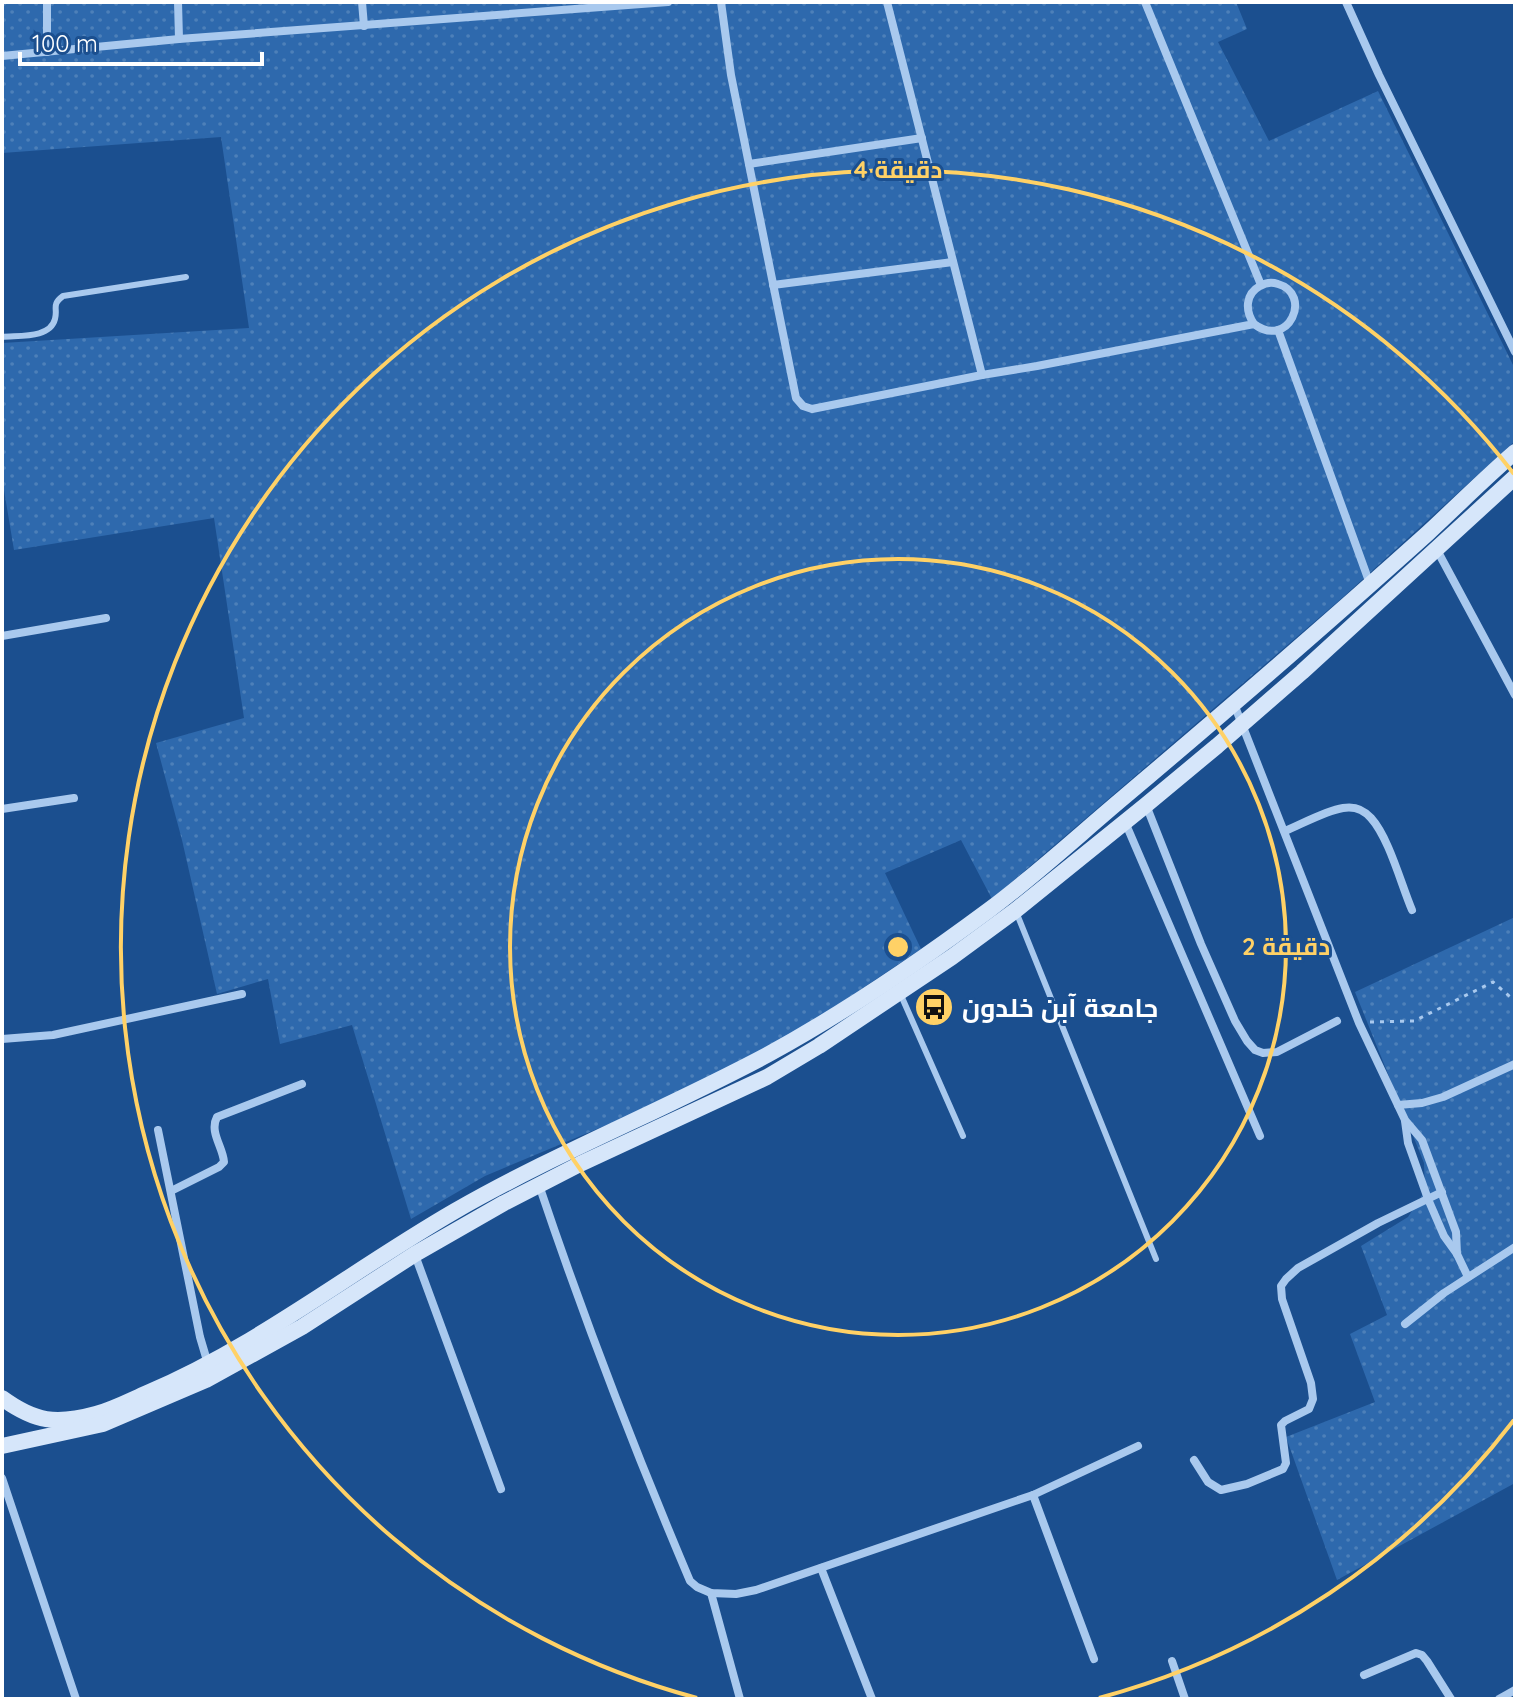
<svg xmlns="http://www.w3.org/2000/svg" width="1517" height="1701" font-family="Quicksand,Cairo,sans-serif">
<defs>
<pattern id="grass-dots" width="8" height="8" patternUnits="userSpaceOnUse" patternTransform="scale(2)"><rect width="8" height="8" fill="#2e69ad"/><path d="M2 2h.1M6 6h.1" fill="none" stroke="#4d80b9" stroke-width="1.8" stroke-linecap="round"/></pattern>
</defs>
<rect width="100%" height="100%" fill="#1b4f8f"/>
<g fill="url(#grass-dots)">
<polygon points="2,2 1236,2 1247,29 1218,42 1269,141 1378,91 1515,369 1515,441 1342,598 992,899 961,840 885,873 921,949 778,1045 652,1106 485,1176 411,1219 352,1025 280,1044 268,979 217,994 182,840 156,743 244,718 214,518 14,550 2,478 2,343 249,328 221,137 2,153"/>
<polygon points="1515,917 1515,1483 1337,1580 1286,1437 1375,1402 1350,1334 1387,1315 1361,1246 1408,1217 1425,1191 1424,1163 1355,992"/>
</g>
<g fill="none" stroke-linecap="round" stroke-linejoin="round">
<polyline stroke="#a9c9ee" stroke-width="3" stroke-dasharray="4 6" stroke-linecap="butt" points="1370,1022 1414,1021 1493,982 1515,1001"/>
<g stroke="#a9c9ee" stroke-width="6">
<path d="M2,337C18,335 50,339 55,319C58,308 51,305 63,296L186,277"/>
<polyline points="1017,914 1156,1259"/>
<polyline points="900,993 963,1136"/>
</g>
<g stroke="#a9c9ee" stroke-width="8">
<polyline points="47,2 47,52"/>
<polyline points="178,2 179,39"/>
<polyline points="362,2 364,26"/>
<polyline points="721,2 731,75 796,398 803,406 812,409 982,375"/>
<path d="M887,2L982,375L1037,366L1254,324C1289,350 1313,294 1278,284C1272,282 1265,283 1260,286C1245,294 1245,311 1254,324"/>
<polyline points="1145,2 1261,285"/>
<polyline points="1346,2 1379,75 1515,352"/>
<polyline points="2,56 179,39 668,2"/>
<polyline points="749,164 922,138"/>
<polyline points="773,285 953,262"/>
<polyline points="1278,330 1370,584"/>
<polyline points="1437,550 1515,695"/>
<polyline points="2,636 106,618"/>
<polyline points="1234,704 1359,1023 1405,1120 1422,1140 1456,1232 1457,1254"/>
<polyline points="1146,805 1201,944 1235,1021 1247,1041 1255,1050 1263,1053 1277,1052 1337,1021"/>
<polyline points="2,809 74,798"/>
<polyline points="1125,822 1260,1136"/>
<path d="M1285,831C1302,824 1325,811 1343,808C1354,806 1364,810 1371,818C1389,838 1401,884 1412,910"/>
<polyline points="2,1039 53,1035 242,994"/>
<polyline points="1398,1105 1422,1103 1443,1097 1515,1064"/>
<polyline points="1405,1121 1408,1143 1428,1199 1444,1236 1457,1254 1468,1277"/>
<polyline points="158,1130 200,1337 208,1364"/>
<path d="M539,1185C584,1319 635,1451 690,1581L697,1587L711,1593L736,1594L756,1590L1033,1495L1138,1446"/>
<path d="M171,1191L219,1167L224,1162C223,1147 209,1132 217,1117L302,1084"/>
<polyline points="415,1255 501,1489"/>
<polyline points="1405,1324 1444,1293 1515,1247"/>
<polyline points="1194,1460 1208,1482 1221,1490 1247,1484 1283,1469 1286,1463 1281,1425 1285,1421 1309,1409 1313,1399 1311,1383 1282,1299 1281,1286 1286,1279 1298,1268 1378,1223 1442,1192"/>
<polyline points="2,1478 76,1699"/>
<polyline points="1033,1495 1094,1659"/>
<polyline points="821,1568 872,1699"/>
<polyline points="711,1593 740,1699"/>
<polyline points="1172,1661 1185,1699"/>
<polyline points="1364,1675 1416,1653 1422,1655 1427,1661 1451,1699"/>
<polyline points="1499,1699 1515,1690"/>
</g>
<g stroke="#d6e6fa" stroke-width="16">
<path d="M2,1398C35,1422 56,1425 96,1414C114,1409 131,1400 147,1393C258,1346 351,1271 455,1211C556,1153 664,1110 767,1055C844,1013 919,962 989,910C1036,875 1079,835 1123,798C1226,711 1328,623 1428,533C1457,506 1485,478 1515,452"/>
<polyline points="2,1446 103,1424 206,1380 302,1327 415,1254 504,1203 580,1164 767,1077 819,1046 952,957 1016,910 1146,805 1217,746 1302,672 1515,477"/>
</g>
</g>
<g fill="none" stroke="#ffd166" stroke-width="4">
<circle cx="898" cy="947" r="388"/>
<path d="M1514 1420A777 777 0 0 1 1099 1698M697 1698A777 777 0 1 1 1514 474"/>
</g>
<defs>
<symbol id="bus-disc" viewBox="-11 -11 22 22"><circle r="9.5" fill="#ffd166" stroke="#1b4f8f"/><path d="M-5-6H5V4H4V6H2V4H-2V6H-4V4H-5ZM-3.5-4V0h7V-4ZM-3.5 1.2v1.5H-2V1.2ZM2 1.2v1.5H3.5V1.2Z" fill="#111"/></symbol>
</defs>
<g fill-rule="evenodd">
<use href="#bus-disc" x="912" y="985" width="44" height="44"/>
</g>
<g text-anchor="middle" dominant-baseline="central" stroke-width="6" stroke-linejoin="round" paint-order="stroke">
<g font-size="26" font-weight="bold" fill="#fff" stroke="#1b4f8f" text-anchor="start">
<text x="962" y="1007">جامعة آبن خلدون</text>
</g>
</g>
<circle cx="898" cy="947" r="12" fill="#ffd166" stroke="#1b4f8f" stroke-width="4"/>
<g font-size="24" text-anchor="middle" font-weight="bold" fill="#ffd166" stroke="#1b4f8f" stroke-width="6" stroke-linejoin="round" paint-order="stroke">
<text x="898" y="178">4 دقيقة</text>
<text x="1286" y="955">2 دقيقة</text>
</g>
<rect width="1517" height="1701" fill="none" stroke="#ffffff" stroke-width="8"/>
<path d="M20 52v12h242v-12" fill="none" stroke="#ffffff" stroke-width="4"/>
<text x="32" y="52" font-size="24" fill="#ffffff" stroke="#1b4f8f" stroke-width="6" paint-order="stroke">100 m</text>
</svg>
